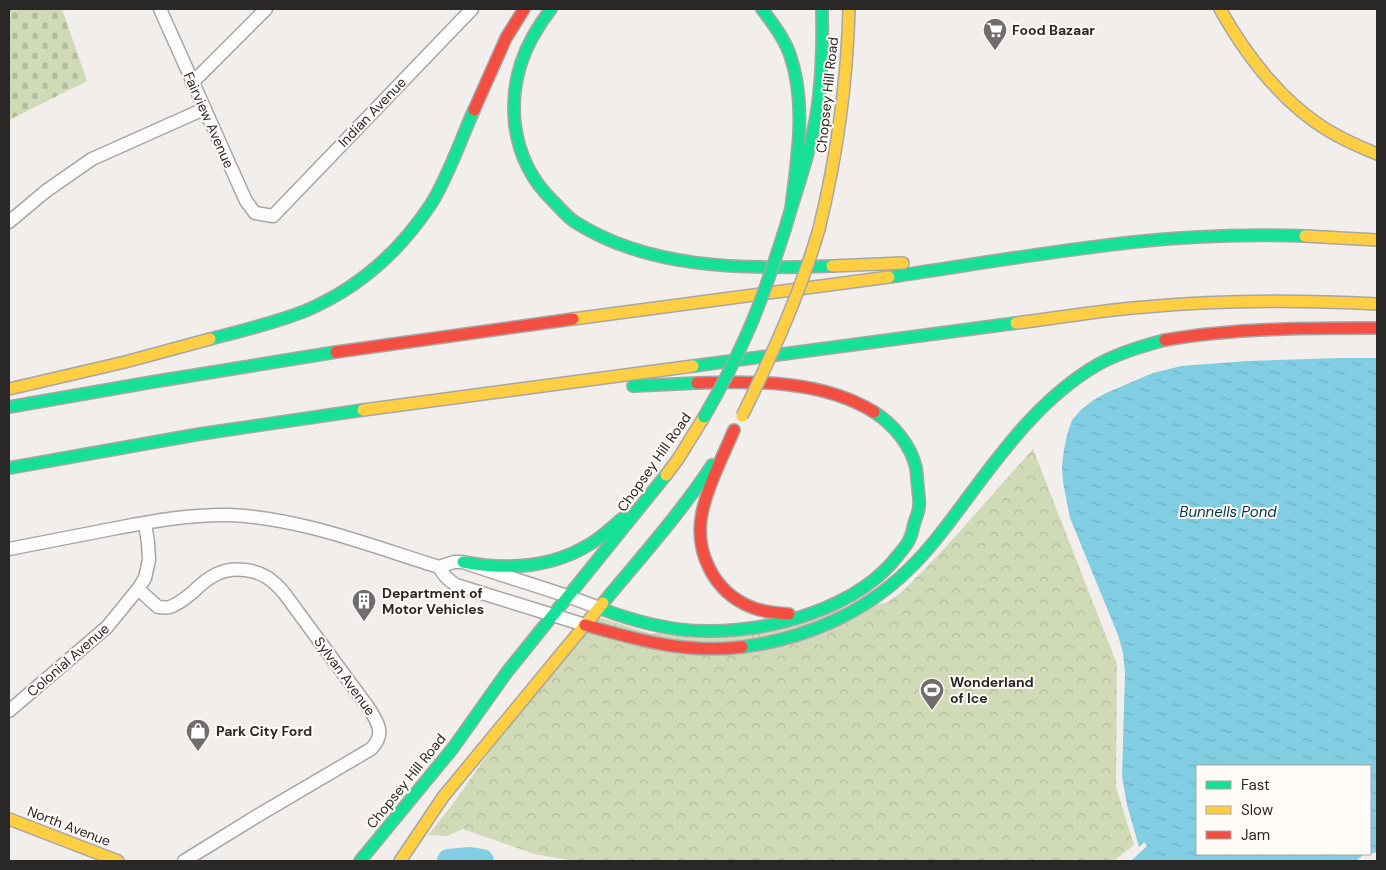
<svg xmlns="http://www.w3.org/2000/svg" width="1386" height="870" font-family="'DM Sans',sans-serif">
<defs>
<pattern id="cemetery-stones" width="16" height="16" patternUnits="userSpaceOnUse" patternTransform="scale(1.25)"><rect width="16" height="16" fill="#d0dab6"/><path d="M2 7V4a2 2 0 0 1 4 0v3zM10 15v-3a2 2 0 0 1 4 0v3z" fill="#b3bb9c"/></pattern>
<pattern id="park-crowns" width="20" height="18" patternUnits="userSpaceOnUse" patternTransform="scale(1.25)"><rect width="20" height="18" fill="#d0dab6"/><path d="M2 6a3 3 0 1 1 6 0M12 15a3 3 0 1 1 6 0" fill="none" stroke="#b3bb9c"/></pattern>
<pattern id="water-ripples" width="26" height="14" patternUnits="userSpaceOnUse" patternTransform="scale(1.25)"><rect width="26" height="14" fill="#81cde2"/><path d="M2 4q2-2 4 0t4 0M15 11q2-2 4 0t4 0" fill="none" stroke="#70b0c2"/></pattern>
</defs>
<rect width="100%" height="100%" fill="#f1eeec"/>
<polygon fill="url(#cemetery-stones)" points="9,9 62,9 87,81 9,120"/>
<polygon fill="url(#park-crowns)" points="1033,449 1117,664 1116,787 1134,845 1114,861 575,861 534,854 463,829 447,836 428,835 452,805 550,666 592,615 652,634 886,603 902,592 944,549"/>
<polygon fill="url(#water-ripples)" points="1340,358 1377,358 1377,852 1370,854 1370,766 1197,766 1197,854 1368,854 1363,855 1356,861 1133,861 1132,860 1147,846 1144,842 1139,847 1127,805 1122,776 1125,673 1123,653 1118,635 1070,518 1063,482 1062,466 1064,450 1067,435 1072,420 1081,410 1092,401 1106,393 1153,373 1181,366 1248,361"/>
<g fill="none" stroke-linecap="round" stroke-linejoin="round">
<polyline stroke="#81cde2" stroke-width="24" points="449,861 470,859 482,861"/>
<defs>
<g id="street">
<polyline points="160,9 246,201 255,213 273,216 472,9"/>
<polyline points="192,83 266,9"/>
<polyline points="9,222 46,191 92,159 204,109"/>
<path d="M9,549C45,542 81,535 117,528C154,521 191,514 230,515C301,518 371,546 439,567L454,562H463C508,578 555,590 599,608"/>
<path d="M439,567C443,575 448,580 456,585L585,625"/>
<path d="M138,589L158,607C162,607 167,608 170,607C179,604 187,597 193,592C208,577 223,567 245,570C263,572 273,580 284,593L368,707C378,722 386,734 371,749L257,816L184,861"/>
<polyline points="9,711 107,627 138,589 145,578 149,560 148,543 145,523"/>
</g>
<g id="fast">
<path d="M551,9C524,44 510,80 515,125C519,154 532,181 553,201C560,208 567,217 575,222C650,270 746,269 832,266"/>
<path d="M762,9C773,24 784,38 790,55C807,104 797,159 791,209"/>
<path d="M785,229C794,197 806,165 813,132C822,92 823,50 822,9"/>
<path d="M889,277C970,265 1052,251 1134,242C1190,236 1248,234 1305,236"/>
<path d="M210,339C242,331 274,323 305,311C357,289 400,251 431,204C449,175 460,141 474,110"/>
<polyline points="693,366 1016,323"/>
<polyline points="633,386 697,383"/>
<polyline points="9,407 152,382 336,352"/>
<polyline points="9,468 200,434 363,410"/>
<path d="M463,562C506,570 552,568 590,544C602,537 612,527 623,518"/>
<path d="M603,603C640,558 680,514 712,465"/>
<path d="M599,608C633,621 669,631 706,631C771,632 859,608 899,554C903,549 908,544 910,538C912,534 913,528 914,524C916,518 919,511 919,506C920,500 918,493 918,487C917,481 917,474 916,468C911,445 893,424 874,412"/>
<path d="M742,647C804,639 863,614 908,570C930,549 948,524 966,500C1003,450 1042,397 1097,365C1118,353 1142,346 1165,340"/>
<polyline points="360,861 453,748 507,672 666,475"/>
</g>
<g id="slow">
<path d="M1220,9C1247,57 1281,102 1329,131C1344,140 1360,147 1377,154"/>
<path d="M819,229C837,156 847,84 849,9"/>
<polyline points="1305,236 1377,240"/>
<polyline points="832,266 903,263"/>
<polyline points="573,319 889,277"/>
<path d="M1016,323C1059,318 1102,310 1145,307C1222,300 1299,300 1377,304"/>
<polyline points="9,389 125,362 210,339"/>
<polyline points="363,410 693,366"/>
<polyline points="666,475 678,459 704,417"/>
<polyline points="9,819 118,861"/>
<polyline points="400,861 443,797 603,603"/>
</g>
<g id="jam">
<polyline points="474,110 506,38 524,9"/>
<path d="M1165,340C1234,328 1307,328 1377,328"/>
<polyline points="336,352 573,319"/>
<path d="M697,383C756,381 822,380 874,412"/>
<path d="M734,430C723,456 708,485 702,513C694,552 714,592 751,607C763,612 776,613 789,614"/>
<path d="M585,625C637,640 688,654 742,647"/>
</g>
</defs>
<use href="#street" stroke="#a8a6a5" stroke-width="15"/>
<use href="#fast" stroke="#a8a6a5" stroke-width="14"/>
<use href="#slow" stroke="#a8a6a5" stroke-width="14"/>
<use href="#jam" stroke="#a8a6a5" stroke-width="14"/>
<use href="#street" stroke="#fdfcfc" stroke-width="12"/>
<use href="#fast" stroke="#16e098" stroke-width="11"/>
<use href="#slow" stroke="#ffcf43" stroke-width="11"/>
<use href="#jam" stroke="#f24e42" stroke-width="11"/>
<defs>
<path id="fast-bridge" d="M704,417C719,391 733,365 745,338C761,303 773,266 785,229"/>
<path id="slow-bridge" d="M742,416C772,355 800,294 819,229"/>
</defs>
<use href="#fast-bridge" stroke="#a8a6a5" stroke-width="14" stroke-linecap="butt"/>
<use href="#slow-bridge" stroke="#a8a6a5" stroke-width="14" stroke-linecap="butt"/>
<use href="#fast-bridge" stroke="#16e098" stroke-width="11"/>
<use href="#slow-bridge" stroke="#ffcf43" stroke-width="11"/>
</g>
<defs>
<symbol id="supermarket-pin" viewBox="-11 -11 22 30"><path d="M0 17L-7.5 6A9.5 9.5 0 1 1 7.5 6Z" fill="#706d6c" stroke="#fffbf9"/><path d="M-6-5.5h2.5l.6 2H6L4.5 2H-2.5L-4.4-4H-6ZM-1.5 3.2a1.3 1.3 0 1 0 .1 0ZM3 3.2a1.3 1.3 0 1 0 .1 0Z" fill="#fff"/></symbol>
<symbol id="building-pin" viewBox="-11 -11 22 30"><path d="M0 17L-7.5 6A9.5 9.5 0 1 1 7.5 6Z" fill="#706d6c" stroke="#fffbf9"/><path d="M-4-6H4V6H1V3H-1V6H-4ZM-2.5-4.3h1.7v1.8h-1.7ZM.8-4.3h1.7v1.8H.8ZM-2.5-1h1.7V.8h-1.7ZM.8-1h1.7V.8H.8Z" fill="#fff"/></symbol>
<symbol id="stadium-pin" viewBox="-11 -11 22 30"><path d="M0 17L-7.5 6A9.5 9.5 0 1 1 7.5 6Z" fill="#706d6c" stroke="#fffbf9"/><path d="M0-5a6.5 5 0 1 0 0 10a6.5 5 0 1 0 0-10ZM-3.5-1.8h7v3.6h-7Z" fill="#fff"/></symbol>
<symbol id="shop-pin" viewBox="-11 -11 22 30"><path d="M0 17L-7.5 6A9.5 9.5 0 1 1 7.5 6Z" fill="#706d6c" stroke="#fffbf9"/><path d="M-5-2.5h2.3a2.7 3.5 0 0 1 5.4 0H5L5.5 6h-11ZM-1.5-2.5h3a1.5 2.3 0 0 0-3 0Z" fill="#fff"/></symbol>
</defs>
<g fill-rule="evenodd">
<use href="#supermarket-pin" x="981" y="16" width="28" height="38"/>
<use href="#building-pin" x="350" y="587" width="28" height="38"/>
<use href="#stadium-pin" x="918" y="676" width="28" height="38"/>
<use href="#shop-pin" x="184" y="717" width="28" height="38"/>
</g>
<g text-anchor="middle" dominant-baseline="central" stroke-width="4" stroke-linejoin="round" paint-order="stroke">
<g font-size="14" font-weight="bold" fill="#2a2827" stroke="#fffbf9" text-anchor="start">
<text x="1012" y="30">Food Bazaar</text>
<text x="382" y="593">Department of<tspan x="382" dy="16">Motor Vehicles</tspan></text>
<text x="950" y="682">Wonderland<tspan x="950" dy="16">of Ice</tspan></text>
<text x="216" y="731">Park City Ford</text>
</g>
<g font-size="14" fill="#2a2827" stroke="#fffbf9">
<text transform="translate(827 95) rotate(-84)">Chopsey Hill Road</text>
<text transform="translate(372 112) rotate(-46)">Indian Avenue</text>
<text transform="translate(209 120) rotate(66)">Fairview Avenue</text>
<text transform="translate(654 462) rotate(-55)">Chopsey Hill Road</text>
<text transform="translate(68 660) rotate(-41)">Colonial Avenue</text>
<text transform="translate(345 676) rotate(54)">Sylvan Avenue</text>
<text transform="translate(406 781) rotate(-51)">Chopsey Hill Road</text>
<text transform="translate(69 826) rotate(21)">North Avenue</text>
</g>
<g font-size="15" font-style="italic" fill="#013643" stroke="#fffbf9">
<text x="1228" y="512">Bunnells Pond</text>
</g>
</g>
<rect width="1386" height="870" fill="none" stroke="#2a2827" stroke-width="20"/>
<rect x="1196" y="765" width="175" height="90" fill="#fffbf9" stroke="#aaa7a5"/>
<rect x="1206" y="781" width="25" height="8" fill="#16e098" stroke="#aaa7a5"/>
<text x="1241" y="790" font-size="15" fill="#2a2827">Fast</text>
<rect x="1206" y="806" width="25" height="8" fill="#ffcf43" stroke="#aaa7a5"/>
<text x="1241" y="815" font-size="15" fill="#2a2827">Slow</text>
<rect x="1206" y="831" width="25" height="8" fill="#f24e42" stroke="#aaa7a5"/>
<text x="1241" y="840" font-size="15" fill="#2a2827">Jam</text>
</svg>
